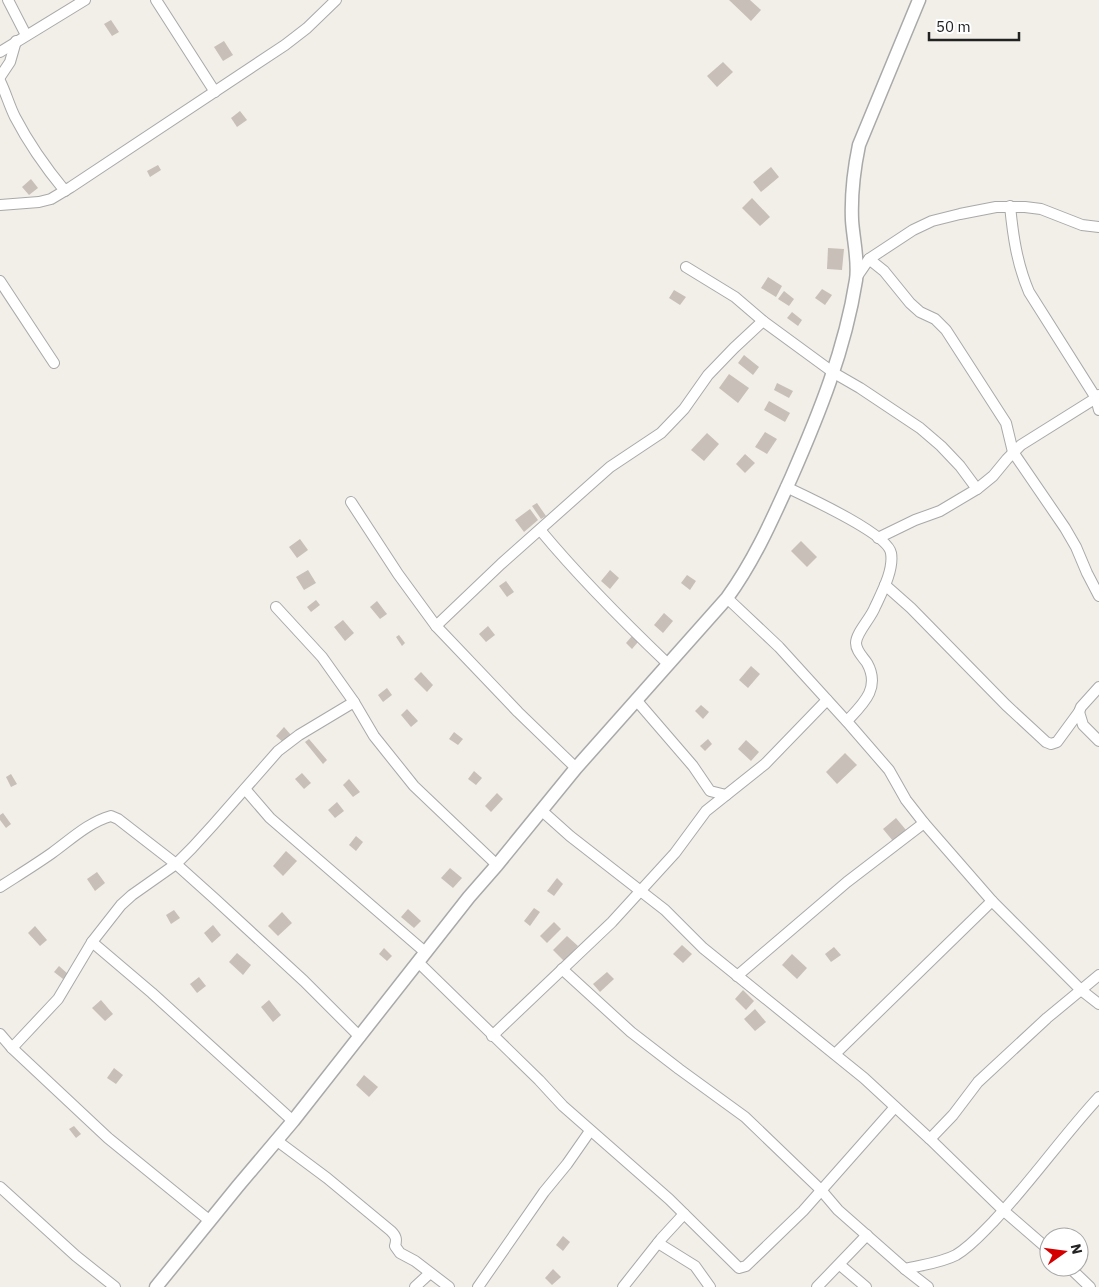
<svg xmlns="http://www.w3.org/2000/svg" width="1099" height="1287" font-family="'IBM Plex Sans',sans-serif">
<rect width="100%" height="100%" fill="#f2efe9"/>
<g fill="#c7bfb8">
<polygon points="729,0 750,0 761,10 751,21"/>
<polygon points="111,20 119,32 112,36 104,24"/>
<polygon points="224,41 233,55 223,61 214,47"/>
<polygon points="723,62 733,72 717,87 707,76"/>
<polygon points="240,111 247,120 237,127 231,118"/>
<polygon points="158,165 161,170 150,177 147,171"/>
<polygon points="771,167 779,177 761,192 753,182"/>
<polygon points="31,179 38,188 29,195 22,187"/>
<polygon points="752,198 770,217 760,226 742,208"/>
<polygon points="828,248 844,249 842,270 827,269"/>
<polygon points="768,277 782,286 776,297 761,288"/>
<polygon points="822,289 832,295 825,305 815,298"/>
<polygon points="674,290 686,297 680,305 669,298"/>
<polygon points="784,291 794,299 789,306 778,299"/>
<polygon points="792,312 802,320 798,326 787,318"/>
<polygon points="744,355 759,367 753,375 738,363"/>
<polygon points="729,374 749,388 738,403 719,388"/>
<polygon points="777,383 793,391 789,398 774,390"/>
<polygon points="769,401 790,413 785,422 764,410"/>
<polygon points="765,432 777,439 767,454 755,447"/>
<polygon points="707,433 719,444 704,461 691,450"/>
<polygon points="745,454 755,463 745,473 736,464"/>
<polygon points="537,503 546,516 541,519 532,506"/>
<polygon points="530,509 538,520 524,532 515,520"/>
<polygon points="300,539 308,550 297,558 289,547"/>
<polygon points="801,541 817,557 807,567 791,551"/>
<polygon points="308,570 316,583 304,590 296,577"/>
<polygon points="610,570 619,578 610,589 601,581"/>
<polygon points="687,575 696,581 690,590 681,583"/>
<polygon points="506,581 514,592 507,597 499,586"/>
<polygon points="316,600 320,605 311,612 307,607"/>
<polygon points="377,601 387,614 380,619 370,607"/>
<polygon points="664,613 673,621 663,633 654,625"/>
<polygon points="343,620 354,633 345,641 334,627"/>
<polygon points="488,626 495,635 486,642 479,634"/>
<polygon points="399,635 405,643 402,646 396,637"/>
<polygon points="632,636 638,642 632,649 626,643"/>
<polygon points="751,666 760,674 748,688 739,680"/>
<polygon points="421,672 433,685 427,692 414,679"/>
<polygon points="387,688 392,695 383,702 378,695"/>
<polygon points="701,705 709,712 703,719 695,711"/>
<polygon points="407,709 418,721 411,727 401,715"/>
<polygon points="284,727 291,735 284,743 276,736"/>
<polygon points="454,732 463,739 458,745 449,739"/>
<polygon points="309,739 327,760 323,764 305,742"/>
<polygon points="708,739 712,744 705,751 700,746"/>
<polygon points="746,740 759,752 751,761 738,749"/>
<polygon points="845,753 857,765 837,784 826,772"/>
<polygon points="474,771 482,778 476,785 468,779"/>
<polygon points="302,773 311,783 304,789 295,779"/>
<polygon points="11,774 17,784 11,787 6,777"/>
<polygon points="349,779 360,792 353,797 343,785"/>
<polygon points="497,793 503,799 491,812 485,806"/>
<polygon points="337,802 344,811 335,818 328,810"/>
<polygon points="3,813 11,824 6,828 0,820 0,815"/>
<polygon points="896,818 906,830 893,841 883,829"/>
<polygon points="356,836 363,842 356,851 349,845"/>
<polygon points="286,851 297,861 283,876 273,866"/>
<polygon points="450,868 462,878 453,888 441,878"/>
<polygon points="97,872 105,883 95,891 87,879"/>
<polygon points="557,878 563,884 554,896 547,891"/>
<polygon points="534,908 540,912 530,926 524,921"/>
<polygon points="408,909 421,921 414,928 401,917"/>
<polygon points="174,910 180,918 171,924 166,915"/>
<polygon points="282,912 292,923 278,936 268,926"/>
<polygon points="554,922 561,929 547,943 540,936"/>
<polygon points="213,925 221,935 212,943 204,933"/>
<polygon points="35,926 47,940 40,946 28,933"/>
<polygon points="567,936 578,946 564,961 553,950"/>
<polygon points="682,945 692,954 683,963 673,954"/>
<polygon points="834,947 841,955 831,962 825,954"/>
<polygon points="384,948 392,956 387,961 379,954"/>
<polygon points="237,953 251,965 243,975 229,962"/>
<polygon points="792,954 807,968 797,979 782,965"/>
<polygon points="59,966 68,974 63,979 54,972"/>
<polygon points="607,972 614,979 600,992 593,984"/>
<polygon points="199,977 206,986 197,993 190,984"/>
<polygon points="743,990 754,1001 746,1010 735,999"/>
<polygon points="101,1000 113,1014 105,1021 92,1008"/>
<polygon points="269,1000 281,1015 273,1022 261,1007"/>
<polygon points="755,1009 766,1022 755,1031 744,1019"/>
<polygon points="114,1068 123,1075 116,1084 107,1078"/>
<polygon points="364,1075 378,1087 369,1097 356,1085"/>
<polygon points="74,1126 81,1134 76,1138 69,1129"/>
<polygon points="563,1236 570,1242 563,1251 556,1245"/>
<polygon points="553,1269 561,1277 552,1285 545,1278"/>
</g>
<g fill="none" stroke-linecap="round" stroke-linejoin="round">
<defs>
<g id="minor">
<polyline points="8,0 26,35"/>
<polyline points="156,0 215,92"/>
<polyline points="0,52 85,0"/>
<polyline points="0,77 10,62 16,41"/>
<path d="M0,81C6,93 9,105 15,117C29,144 46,168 65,191"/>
<polyline points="0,205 39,202 51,199 71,187 285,45 307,28 336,0"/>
<path d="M1010,206C1013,236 1017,264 1029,292L1096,398L1099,410"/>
<polyline points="869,259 884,271 910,303 920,312 935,319 946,330 1006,423 1013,452 1065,528 1076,547 1087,573 1099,596"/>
<polyline points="686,267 735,297 763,321 834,373 860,388 920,428 941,446 960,466 977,489"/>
<polyline points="856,278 869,259 913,230 932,221 960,214 996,207 1025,207 1041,209 1082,225 1099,227"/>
<polyline points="0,281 54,363"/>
<path d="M786,487C805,496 888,534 891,553C894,570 882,592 875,607C871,618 856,633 856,643C856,651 863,657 867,663C881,688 863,704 847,721"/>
<polyline points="351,502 398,574 436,626 518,712 576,768"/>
<path d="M541,531C580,578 623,621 668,664"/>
<polyline points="878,538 915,520 940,511 977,489 993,476 1007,459 1021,445 1096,398 1099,395"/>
<polyline points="885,585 911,608 1006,705 1046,742 1051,744 1057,742 1079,712 1081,707 1099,687"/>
<polyline points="727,598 779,647 850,725 889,770 906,800 924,823 992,901 1081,990 1099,1004"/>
<polyline points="276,607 322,657 354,702 374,736 414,786 497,865"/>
<polyline points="436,626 501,564 610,467 661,433 684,409 708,375 734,348 763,321"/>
<polyline points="637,701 693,766 710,791 726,795"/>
<polyline points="1079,712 1083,725 1099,741"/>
<polyline points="245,789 270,818 425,952"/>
<polyline points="541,810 570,836 665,910 703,948 864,1078 930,1139 1004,1211 1049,1250"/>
<path d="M0,887C17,876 35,865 52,853C70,840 89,822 111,816L118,819L176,864L215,899L304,981L360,1037"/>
<polyline points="92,942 152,993 293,1121"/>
<polyline points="418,962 539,1080 563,1106 669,1199 739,1268 746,1266 803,1211 895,1107"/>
<polyline points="562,969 631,1032 679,1069 745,1117 821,1190 838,1210 905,1269 928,1287"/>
<polyline points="737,976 847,882 924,823"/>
<polyline points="0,1034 12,1048 108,1138 210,1221"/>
<polyline points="492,1036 612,922 675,853 706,811 765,764 827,700"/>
<polyline points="12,1048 58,999 92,942 121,905 132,895 176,864 192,848 213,825 278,751 299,735 354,702"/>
<polyline points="835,1054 992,901"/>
<polyline points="930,1139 953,1115 978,1082 1047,1018 1099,975"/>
<path d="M276,1140L327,1178L391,1231C396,1236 397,1239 395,1246L400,1253L415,1261L449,1287"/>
<polyline points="0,1187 76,1256 115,1287"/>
<polyline points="658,1243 695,1266 710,1287"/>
<polyline points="840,1265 866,1287"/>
<polyline points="1069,1267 1090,1287"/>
<path d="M905,1269C921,1265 941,1263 956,1255C971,1246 981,1234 993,1222C1031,1182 1062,1137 1099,1097"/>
<polyline points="415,1287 430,1273"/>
<polyline points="478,1287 544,1192 567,1164 590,1131"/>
<polyline points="623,1287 661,1239 684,1214"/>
<polyline points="817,1287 867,1235"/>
</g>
<path id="tertiary" d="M156,1287L238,1186L293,1121L469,897L497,865L576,768L727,598C754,561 772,520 791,478C819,414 845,350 856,280C859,262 853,238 852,220C851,195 854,169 859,145L919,0"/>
</defs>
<use href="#minor" stroke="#a9a9a9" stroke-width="12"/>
<use href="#tertiary" stroke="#a9a9a9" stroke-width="15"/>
<use href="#minor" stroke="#fff" stroke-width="10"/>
<use href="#tertiary" stroke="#fff" stroke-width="12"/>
</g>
<g transform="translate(1064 1252) rotate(76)"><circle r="24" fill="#ffffff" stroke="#a7a7a7"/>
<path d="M0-4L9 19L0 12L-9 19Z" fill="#d40000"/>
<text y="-8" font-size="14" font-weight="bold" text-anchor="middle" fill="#222222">N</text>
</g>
<path d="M929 32v8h90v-8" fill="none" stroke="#222222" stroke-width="2.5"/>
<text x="936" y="32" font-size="15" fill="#222222" stroke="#ffffff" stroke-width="4" paint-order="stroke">50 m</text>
</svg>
